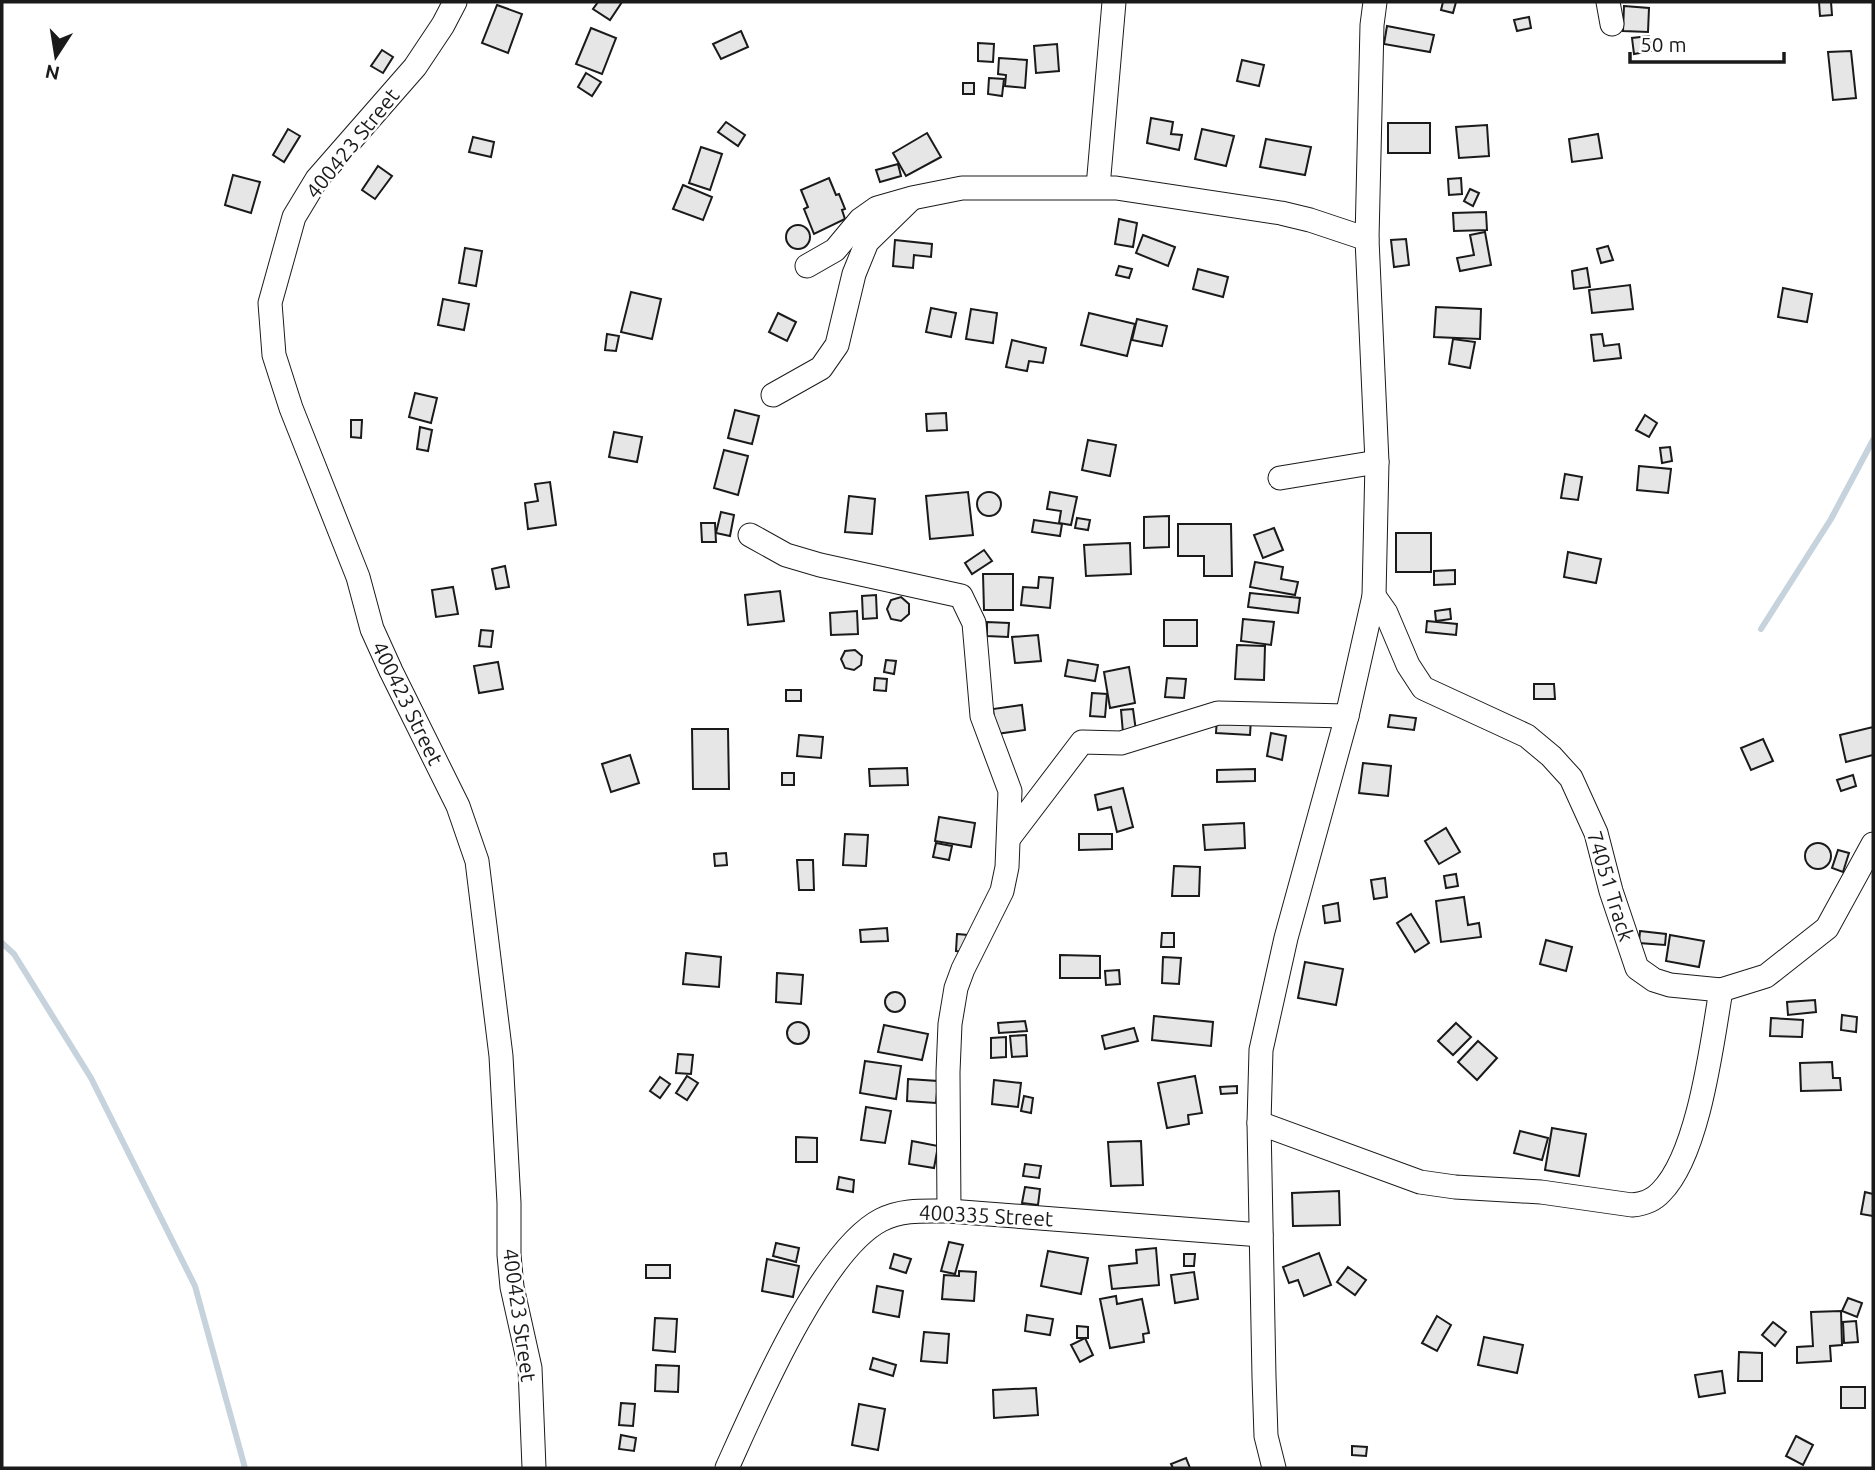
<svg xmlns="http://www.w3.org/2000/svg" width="1875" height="1470" font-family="Ubuntu,sans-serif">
<rect width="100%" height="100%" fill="#fff"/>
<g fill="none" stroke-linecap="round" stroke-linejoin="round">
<g stroke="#c6d2dc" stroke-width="6">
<polyline points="1761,629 1831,519 1873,440"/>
<polyline points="2,943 14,954 91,1078 195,1286 245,1468"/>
</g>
</g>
<g fill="#e6e6e6" stroke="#1a1a1a" stroke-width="2">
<polygon points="598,2 622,2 610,20 593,9"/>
<polygon points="1443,2 1456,2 1453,13 1441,10"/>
<polygon points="1819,2 1831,2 1832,15 1820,16"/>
<polygon points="497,5 522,14 508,53 482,43"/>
<polygon points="1624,6 1649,8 1648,32 1623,31"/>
<polygon points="1529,17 1531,28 1517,31 1514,20"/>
<polygon points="1387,26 1434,35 1430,52 1384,44"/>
<polygon points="591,28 616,38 602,74 576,64"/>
<polygon points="741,31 748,47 721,59 713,44"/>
<polygon points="1649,36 1651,51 1634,54 1632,38"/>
<polygon points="978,43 994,44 993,62 978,61"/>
<polygon points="1057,44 1059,71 1036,73 1034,46"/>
<polygon points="382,50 393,57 383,73 371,66"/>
<polygon points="1851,51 1856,98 1833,100 1828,52"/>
<polygon points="999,58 1027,60 1025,88 1005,86 1006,75 998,74"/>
<polygon points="1242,60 1264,65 1259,86 1237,81"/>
<polygon points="586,73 601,82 592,96 578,87"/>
<polygon points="989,78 1004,79 1002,96 988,94"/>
<rect x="963" y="83" width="11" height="11"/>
<polygon points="1151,118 1173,122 1171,134 1182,135 1179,150 1147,143"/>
<polygon points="726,122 745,135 738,146 718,132"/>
<rect x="1388" y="123" width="42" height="30"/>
<polygon points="1487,125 1489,156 1459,158 1456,127"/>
<polygon points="288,129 300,136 284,162 273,155"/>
<polygon points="1202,129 1234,136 1226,166 1195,159"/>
<polygon points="927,133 941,157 906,176 893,153"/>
<polygon points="1598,134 1602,158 1572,162 1569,139"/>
<polygon points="473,137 494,142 491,157 469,152"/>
<polygon points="1266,139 1311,147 1305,175 1260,167"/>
<polygon points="701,147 722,154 710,190 689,183"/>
<polygon points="898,164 901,176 880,182 876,170"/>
<polygon points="378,166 392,176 375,199 362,190"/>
<polygon points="233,175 260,182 251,213 225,205"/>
<polygon points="829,178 836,195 839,194 845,209 842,210 845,219 814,234 804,209 808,207 801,190"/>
<polygon points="1461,178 1462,194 1449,195 1448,179"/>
<polygon points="683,185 712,197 703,220 673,209"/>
<polygon points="1470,189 1479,193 1473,206 1464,201"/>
<polygon points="1486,212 1487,230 1454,231 1453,213"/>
<polygon points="1119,219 1137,223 1133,247 1115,244"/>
<circle cx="798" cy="237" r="12"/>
<polygon points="1485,232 1491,265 1460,271 1457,258 1474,255 1470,235"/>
<polygon points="1143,235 1175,247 1168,266 1136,253"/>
<polygon points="1406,239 1409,265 1394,267 1391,240"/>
<polygon points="895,240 932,244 931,257 914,255 913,268 893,266"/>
<polygon points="1608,246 1613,260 1601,263 1597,249"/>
<polygon points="465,248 482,251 476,286 459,283"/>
<polygon points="1119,266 1132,269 1129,278 1116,275"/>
<polygon points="1587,268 1590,287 1574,289 1572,271"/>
<polygon points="1198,269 1228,277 1223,297 1193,289"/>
<polygon points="1630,285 1633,309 1592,313 1589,290"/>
<polygon points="1783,288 1812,294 1807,322 1778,317"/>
<polygon points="631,292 661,299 652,339 621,332"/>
<polygon points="443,299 469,304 464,330 438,325"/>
<polygon points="1436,307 1481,309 1480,339 1434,337"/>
<polygon points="931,308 956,313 951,337 926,332"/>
<polygon points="971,309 997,313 993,343 966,339"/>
<polygon points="778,313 796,322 787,341 769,332"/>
<polygon points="1089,313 1135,324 1127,356 1081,345"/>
<polygon points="1137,319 1167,326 1162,346 1132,340"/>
<polygon points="607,334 619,336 616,351 605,350"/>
<polygon points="1602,334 1604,346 1619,344 1621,358 1594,361 1591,335"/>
<polygon points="1453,339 1475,342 1470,368 1449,364"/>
<polygon points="1012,340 1046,348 1043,363 1029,361 1027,371 1006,367"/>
<polygon points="415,393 437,398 431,423 409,417"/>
<polygon points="735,410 759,416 752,444 728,438"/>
<polygon points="946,413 947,430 927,431 926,414"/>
<polygon points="1645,415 1657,423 1649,437 1636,430"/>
<polygon points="351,420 362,420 361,438 351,437"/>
<polygon points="420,427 432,430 428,451 417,449"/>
<polygon points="614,432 642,437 637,462 609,457"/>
<polygon points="1088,440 1116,445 1110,476 1082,470"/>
<polygon points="1670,447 1672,461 1662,463 1660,448"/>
<polygon points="724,450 748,456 738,495 714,488"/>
<polygon points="1639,466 1671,469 1668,493 1637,490"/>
<polygon points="1565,474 1582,477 1578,500 1561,498"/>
<polygon points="550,482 556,525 528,529 525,503 538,501 535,484"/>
<polygon points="968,492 973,535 930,539 926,496"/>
<polygon points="1050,492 1077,497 1071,525 1059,523 1061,511 1047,509"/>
<circle cx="989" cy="504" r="12"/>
<polygon points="849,496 875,499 872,534 845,532"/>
<polygon points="721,512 734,515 730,536 716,533"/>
<polygon points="1169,516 1169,547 1144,548 1144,517"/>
<polygon points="1077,518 1090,520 1088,530 1075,528"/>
<polygon points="1034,520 1062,524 1060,536 1032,532"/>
<polygon points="701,523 715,523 716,542 702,542"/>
<polygon points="1178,524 1231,524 1232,576 1204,576 1204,556 1178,556"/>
<polygon points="1274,528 1283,550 1263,558 1254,535"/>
<rect x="1396" y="533" width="35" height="39"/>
<polygon points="1130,543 1131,574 1086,576 1084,545"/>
<polygon points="984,550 992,561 972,574 965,563"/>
<polygon points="1568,552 1601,559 1596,583 1564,577"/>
<polygon points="1255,562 1283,567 1281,579 1298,582 1295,595 1250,587"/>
<polygon points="505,566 509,587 496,589 492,569"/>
<polygon points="1455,570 1455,584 1434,585 1434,571"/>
<polygon points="983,574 1013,574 1013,610 984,610"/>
<polygon points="1039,577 1053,578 1050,608 1021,605 1023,587 1038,588"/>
<polygon points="453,587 458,614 436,617 432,590"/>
<polygon points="780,591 784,621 748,625 745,595"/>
<polygon points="1250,593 1300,598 1298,613 1248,607"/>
<polygon points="876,595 877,618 863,619 862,596"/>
<polygon points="901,597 909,604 909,614 901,621 891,619 887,609 891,600"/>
<polygon points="1450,609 1451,619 1436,621 1435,611"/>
<polygon points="857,611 858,634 831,635 830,613"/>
<polygon points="1243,619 1274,622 1271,645 1241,641"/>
<rect x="1164" y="620" width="33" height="26"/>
<polygon points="1427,621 1457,624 1456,635 1426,632"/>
<polygon points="987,622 1009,623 1008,637 987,636"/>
<polygon points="481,630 493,631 491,647 479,646"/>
<polygon points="1038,635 1041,661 1015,663 1012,637"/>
<polygon points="1237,645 1265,646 1264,680 1235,679"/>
<polygon points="855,650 862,656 861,665 854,670 845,668 841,659 845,651"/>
<polygon points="886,660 896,661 894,674 884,672"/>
<polygon points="1068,660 1098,665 1095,681 1065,676"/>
<polygon points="498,662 503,689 479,693 474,666"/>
<polygon points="1129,667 1135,703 1110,708 1104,672"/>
<polygon points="875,678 887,679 886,691 874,690"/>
<polygon points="1167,678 1186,679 1184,698 1165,697"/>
<polygon points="1534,684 1554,684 1555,699 1534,699"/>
<rect x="786" y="690" width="15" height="11"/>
<polygon points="1092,693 1107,694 1105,717 1090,716"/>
<polygon points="1022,705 1025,730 996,734 993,709"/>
<polygon points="1133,709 1136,731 1123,733 1121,710"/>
<polygon points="1390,715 1416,718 1414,730 1388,727"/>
<polygon points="1217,717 1251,719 1250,735 1216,733"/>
<polygon points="1873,727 1873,755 1846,762 1840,735"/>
<polygon points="692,729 728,729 729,789 693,789"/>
<polygon points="1271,733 1286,736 1282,760 1267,756"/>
<polygon points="799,735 823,737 821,758 797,756"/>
<polygon points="1763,739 1773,761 1751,770 1741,748"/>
<polygon points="630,755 639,783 611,792 602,764"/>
<polygon points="1363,763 1391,766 1388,796 1359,793"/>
<polygon points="907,768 908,785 870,786 869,769"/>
<polygon points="1255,769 1255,781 1217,782 1217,770"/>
<rect x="782" y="773" width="12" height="12"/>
<polygon points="1853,775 1856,786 1841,791 1837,780"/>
<polygon points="1123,788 1133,827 1117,832 1111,807 1098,810 1095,795"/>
<polygon points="939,817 975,823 971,847 935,841"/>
<polygon points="1244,823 1245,848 1205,850 1203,825"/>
<polygon points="1446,828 1460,852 1439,864 1425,841"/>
<polygon points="845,834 868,835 866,866 843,865"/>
<polygon points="1079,834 1112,834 1112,849 1079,850"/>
<circle cx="1818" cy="856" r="13"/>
<polygon points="936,843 952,846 949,860 933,857"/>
<polygon points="1838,850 1849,853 1843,872 1832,868"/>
<polygon points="726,853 727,865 715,866 714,854"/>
<polygon points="797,860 813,860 814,890 799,890"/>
<polygon points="1174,866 1200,867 1199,896 1172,896"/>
<polygon points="1456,874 1458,886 1446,888 1444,876"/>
<polygon points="1385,878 1387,897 1374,899 1371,880"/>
<polygon points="1464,897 1468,925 1479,923 1481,937 1441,942 1436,901"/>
<polygon points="1338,903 1340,921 1325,923 1323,906"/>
<polygon points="1411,914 1429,943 1415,952 1397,923"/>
<polygon points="887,928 888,941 861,942 860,930"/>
<polygon points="1640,931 1666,934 1665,945 1639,943"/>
<polygon points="1162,933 1174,933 1174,947 1161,947"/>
<polygon points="957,934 968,935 966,952 956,951"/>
<polygon points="1670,935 1704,941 1699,967 1666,961"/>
<polygon points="1546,940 1572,947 1566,971 1540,964"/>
<polygon points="686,953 721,957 719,987 683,984"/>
<polygon points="1060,955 1100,956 1100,978 1060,978"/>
<polygon points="1163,957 1181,958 1179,984 1162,983"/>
<polygon points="1305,962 1343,969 1336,1005 1298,998"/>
<polygon points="1119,970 1120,984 1106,985 1105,971"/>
<polygon points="777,973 803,975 801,1004 776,1002"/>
<circle cx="895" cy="1002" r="10"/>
<polygon points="1815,1000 1816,1012 1788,1015 1787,1002"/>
<polygon points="1842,1015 1857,1017 1856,1032 1841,1030"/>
<polygon points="1154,1016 1213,1022 1211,1046 1152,1040"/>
<polygon points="1771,1018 1803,1020 1802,1037 1770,1036"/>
<polygon points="1025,1021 1027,1031 999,1033 998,1023"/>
<circle cx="798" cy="1033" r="11"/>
<polygon points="1456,1023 1471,1037 1453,1055 1438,1041"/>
<polygon points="884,1025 928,1034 922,1060 878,1052"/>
<polygon points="1134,1028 1138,1041 1105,1049 1102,1036"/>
<polygon points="1026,1035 1027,1056 1012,1057 1010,1036"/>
<polygon points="1006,1037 1006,1057 991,1058 991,1038"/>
<polygon points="1478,1041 1497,1058 1477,1080 1458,1062"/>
<polygon points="678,1054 693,1055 691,1074 676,1073"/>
<polygon points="865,1061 901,1066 896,1099 860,1093"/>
<polygon points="1832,1062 1833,1078 1840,1078 1841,1090 1801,1091 1800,1063"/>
<polygon points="687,1076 698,1083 687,1100 676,1093"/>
<polygon points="1195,1076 1202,1113 1188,1115 1189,1124 1167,1128 1158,1083"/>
<polygon points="660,1077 670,1084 660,1098 650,1091"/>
<polygon points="908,1079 938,1081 936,1103 907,1101"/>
<polygon points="994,1080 1021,1083 1018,1107 992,1104"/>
<polygon points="1237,1086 1237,1093 1221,1094 1220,1087"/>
<polygon points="1024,1096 1033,1098 1031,1113 1021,1111"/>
<polygon points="866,1107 891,1111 885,1143 861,1140"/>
<polygon points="1552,1128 1586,1134 1579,1176 1545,1170"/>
<polygon points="1520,1131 1548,1138 1542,1160 1514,1153"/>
<polygon points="796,1137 817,1138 817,1162 796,1162"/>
<polygon points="912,1141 938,1146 934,1168 909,1164"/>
<polygon points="1141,1141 1143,1185 1111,1186 1108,1142"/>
<polygon points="1025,1164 1041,1166 1039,1178 1023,1176"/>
<polygon points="839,1177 854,1180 853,1192 837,1189"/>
<polygon points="1025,1187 1040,1189 1038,1205 1022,1203"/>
<polygon points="1339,1191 1340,1225 1293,1226 1292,1193"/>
<polygon points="1865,1192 1873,1194 1873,1216 1861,1214"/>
<polygon points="949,1242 963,1245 955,1274 941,1271"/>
<polygon points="776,1243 799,1248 796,1262 773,1256"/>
<polygon points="1156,1248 1159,1285 1112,1289 1109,1266 1137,1263 1136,1250"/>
<polygon points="1048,1251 1088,1258 1081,1294 1041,1286"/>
<polygon points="1319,1253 1331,1285 1304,1296 1298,1280 1289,1283 1283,1267"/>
<polygon points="894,1254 911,1259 906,1273 890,1268"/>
<polygon points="1184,1254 1195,1254 1194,1266 1184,1266"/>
<polygon points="767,1259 799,1266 793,1297 762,1291"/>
<rect x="646" y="1265" width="24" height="13"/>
<polygon points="1348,1267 1366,1280 1355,1295 1337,1282"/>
<polygon points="959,1271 976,1272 974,1301 942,1299 944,1275 959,1276"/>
<polygon points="1194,1272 1198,1299 1175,1303 1171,1275"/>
<polygon points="877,1286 903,1291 899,1317 873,1312"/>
<polygon points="1116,1296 1117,1304 1142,1299 1149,1333 1143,1334 1144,1342 1110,1348 1100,1299"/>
<polygon points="1848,1298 1862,1303 1857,1317 1842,1311"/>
<polygon points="1841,1311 1842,1345 1830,1346 1831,1361 1797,1363 1797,1347 1813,1346 1811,1312"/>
<polygon points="1027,1315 1053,1319 1050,1335 1025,1331"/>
<polygon points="1437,1316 1451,1325 1437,1351 1422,1343"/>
<polygon points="655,1318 677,1319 675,1352 653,1350"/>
<polygon points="1856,1321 1858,1342 1844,1343 1843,1322"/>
<polygon points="1773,1322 1786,1332 1775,1346 1762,1335"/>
<polygon points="1077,1326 1088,1327 1088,1338 1077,1338"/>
<polygon points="924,1332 949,1334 947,1363 921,1361"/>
<polygon points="1484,1337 1523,1345 1517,1373 1478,1365"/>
<polygon points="1085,1338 1093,1355 1080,1362 1071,1345"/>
<polygon points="1739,1352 1762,1353 1762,1381 1738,1381"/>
<polygon points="873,1358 896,1365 893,1376 870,1369"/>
<polygon points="656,1365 679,1366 678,1392 655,1391"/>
<polygon points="1722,1371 1725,1393 1699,1397 1695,1375"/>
<rect x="1841" y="1387" width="24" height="21"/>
<polygon points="1036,1388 1038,1415 994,1418 993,1390"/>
<polygon points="621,1403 635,1404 633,1426 619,1425"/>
<polygon points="859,1404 885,1409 878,1450 852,1445"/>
<polygon points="621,1435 636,1438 634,1451 619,1449"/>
<polygon points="1796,1436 1813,1445 1803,1465 1786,1456"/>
<polygon points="1352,1446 1367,1447 1366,1456 1352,1455"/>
<polygon points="1186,1458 1190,1468 1173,1468 1171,1464"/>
</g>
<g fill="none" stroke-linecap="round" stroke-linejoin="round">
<defs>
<g id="minor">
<polyline points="455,2 443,25 415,67 317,179 294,217 270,303 274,355 291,408 358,577 372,629 391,671 458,806 477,861 501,1056 509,1203 509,1255 512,1287 530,1368 534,1468"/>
<polyline points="1608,2 1612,24"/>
<polyline points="1098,187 1114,2"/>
<polyline points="807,266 835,250 860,220 877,208 912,198 962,188 1116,188 1281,213 1310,220 1367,239"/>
<polyline points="773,395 821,368 837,345 854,274 867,242 910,200"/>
<polyline points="1280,478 1377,462"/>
<polyline points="750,535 786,555 820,565 961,596 974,623 982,716 1010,791 1007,867 1002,891 963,969 956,988 950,1024 948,1072 949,1211"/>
<polyline points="1374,596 1386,613 1408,665 1423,688 1527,736 1551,756 1571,778 1596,833 1611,891 1637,968 1654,980 1670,985 1721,990 1766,976 1827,928 1873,844"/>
<polyline points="1009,838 1082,742 1121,743 1218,713 1347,716"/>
<path d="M1259,1123L1420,1182L1455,1187L1541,1192L1632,1205C1644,1204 1653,1201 1661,1192C1699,1154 1712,1043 1721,990"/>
<path d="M727,1468C755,1406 821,1251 881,1220C902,1209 925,1211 949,1211L1261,1235"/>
<polyline points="1274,1468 1266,1436 1264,1377 1259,1123 1261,1050 1286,938 1347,716 1374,596 1377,462 1367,239 1372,25 1375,2"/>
</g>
</defs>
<use href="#minor" stroke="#1a1a1a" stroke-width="25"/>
<use href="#minor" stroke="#fff" stroke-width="23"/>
</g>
<g text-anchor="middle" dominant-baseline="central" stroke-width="5" stroke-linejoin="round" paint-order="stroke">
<g font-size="21" fill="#1a1a1a" stroke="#fff">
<text transform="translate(352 143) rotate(-51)">400423 Street</text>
<text transform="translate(408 703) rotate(64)">400423 Street</text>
<text transform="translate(1611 886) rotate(73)">74051 Track</text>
<text transform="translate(986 1215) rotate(3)">400335 Street</text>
<text transform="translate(520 1315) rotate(82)">400423 Street</text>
</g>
</g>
<rect width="1875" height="1470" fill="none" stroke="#1a1a1a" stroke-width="7"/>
<g transform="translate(56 56) rotate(192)" stroke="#ffffff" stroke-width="5" paint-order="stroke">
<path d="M0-5L12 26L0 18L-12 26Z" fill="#1a1a1a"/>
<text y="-10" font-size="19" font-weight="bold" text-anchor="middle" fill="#1a1a1a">N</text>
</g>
<path d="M1630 52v10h154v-10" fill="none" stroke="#1a1a1a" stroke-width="3.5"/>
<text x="1640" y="52" font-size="21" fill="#1a1a1a" stroke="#ffffff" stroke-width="5" paint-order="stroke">50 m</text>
</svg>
